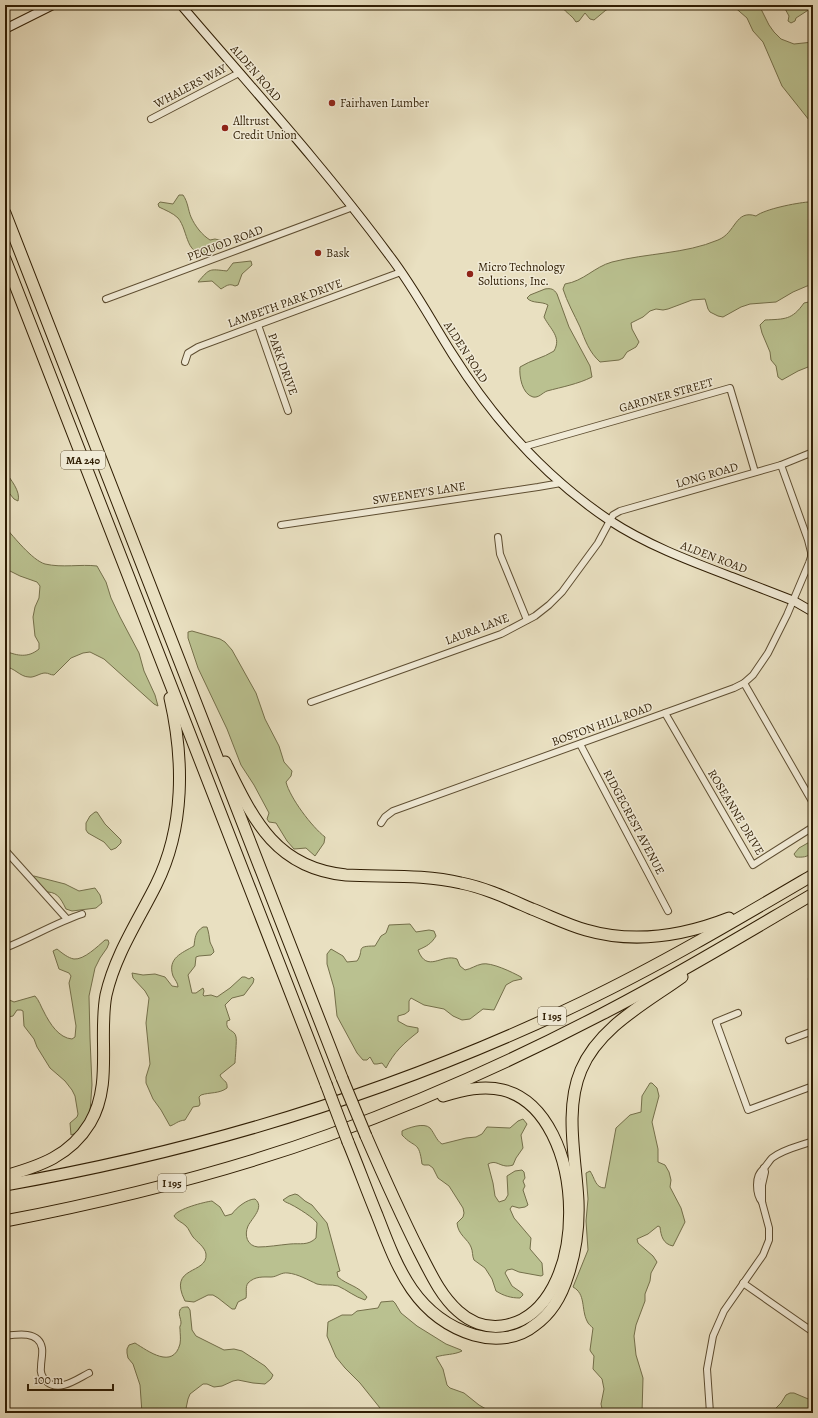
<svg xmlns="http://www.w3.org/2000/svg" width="818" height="1418" font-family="Alegreya,serif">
<rect width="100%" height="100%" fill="#e9e0c1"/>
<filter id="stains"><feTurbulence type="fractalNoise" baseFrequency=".005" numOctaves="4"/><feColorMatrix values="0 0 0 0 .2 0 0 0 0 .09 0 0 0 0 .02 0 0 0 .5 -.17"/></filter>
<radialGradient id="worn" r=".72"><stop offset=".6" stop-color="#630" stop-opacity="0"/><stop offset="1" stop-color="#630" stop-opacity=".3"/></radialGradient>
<g fill="#bac190" stroke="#746f4a">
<path d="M562,5H619L606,10L594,20L590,19L585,13L579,21L576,22C573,16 566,13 562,7Z"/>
<polygon points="732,5 759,5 769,25 774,32 781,39 794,44 813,42 813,125 782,86 763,42 753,31 747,18"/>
<polygon points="783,5 813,5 813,7 796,18 795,21 791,23 788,21 789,16"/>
<path d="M179,195H183C188,202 188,210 191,217C195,226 202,235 210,240L215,239L223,241L224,244C220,248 215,249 210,251C185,260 189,231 178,218C173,213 165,210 159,207L158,204L160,202L173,204Z"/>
<path d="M808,202L813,203V285L807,286L793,292L776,302L750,304L741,307L723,317L718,316L710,312L708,309L705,299L692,300L668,309L663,310L656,309L650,311L643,317L631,323L632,329L639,342L636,347L627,352L623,358L619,360L600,362C589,352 585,340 580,327C574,314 567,302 563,289L565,284C584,281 594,267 612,262C647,253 685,254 718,240C736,233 735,209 756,216C765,209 796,203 808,202Z"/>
<path d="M251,261L252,265L242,274L238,285L235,286C229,283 226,286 221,289L212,281L198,282C210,268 209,269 227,271L233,263Z"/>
<path d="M545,289C551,288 554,289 557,294L569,327L590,366L592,377C578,384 562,387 547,391C542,393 539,398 533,397C522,394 519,376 520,367C531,360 543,358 554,351C562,337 550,329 544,317L548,305C542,301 532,304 527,298L530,295Z"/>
<path d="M813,301V365L798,371L782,380L778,377L776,366L771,360L770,352L762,333L760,325L765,320C785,319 792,320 804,303Z"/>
<path d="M5,471C10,479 21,491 18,501L14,499L5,488Z"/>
<path d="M5,527C14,537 32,560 45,564C62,568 81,564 97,566L106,582L111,598L120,617L139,653L144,671L155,695L158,706L154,704L104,659L90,652L83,653L71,658L54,675C50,675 49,673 45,673C40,673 34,678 29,677C20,677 14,667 5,667V651C18,656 28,658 39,649V643L35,636L33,617L35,607L39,598L40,586L37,582L20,576L6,569L5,563Z"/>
<path d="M192,631L220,639L225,642L232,650L256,693L265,719L279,746L284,762L292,771L291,776L286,782C290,798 312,827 325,837L324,843L315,856L306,848L294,849L287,841L276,823L269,822L267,819L269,813L254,785L241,765L227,729L198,668L188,638V632Z"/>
<polygon points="95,812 97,812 105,824 121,840 121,843 116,848 111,850 104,842 88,833 86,830 86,823 90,816"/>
<path d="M813,840C813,854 810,858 796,857L794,854L799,848Z"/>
<path d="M34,876L65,884L79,891L95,888L100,895L102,903L96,908L72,911L66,909C60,897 57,891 43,892L31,877Z"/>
<path d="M410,924L416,932L429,930L434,931L436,936C431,944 427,946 418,950C427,974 442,953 457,959L460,966L465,970C471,969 476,965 482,964C491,962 512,972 521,977L522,979L513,981L506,985L494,1010L483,1009L470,1019L462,1020L453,1016L444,1009L424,1005L411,998L409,1001V1011L405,1014L398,1016V1021L407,1026L418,1028V1032C404,1043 394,1052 386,1068L382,1063L377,1064H374L370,1057L367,1060H363L357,1053L337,1016L334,988L327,964V954L331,949L343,956L347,962L357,961C365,950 354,946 375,946L381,936L386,933L389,925Z"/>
<path d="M203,927H207C209,933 209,936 210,942C211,945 213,947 214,952L211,955L199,956L196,957L195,966L188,975L192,993H196L203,988L204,991L203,995L204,996L211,995L217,997L230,988L242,977H245L249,979L252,977L254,979L253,983L244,995L232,998L225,1005L230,1020L227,1021C225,1032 235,1029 236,1037C237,1040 235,1059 235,1063L220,1075C222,1081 228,1080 227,1088C219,1094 210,1092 201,1095L199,1097L200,1104L199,1106L193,1107L185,1120C177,1121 176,1124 170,1126L161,1110L153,1099L146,1083V1077L150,1064L146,1023L149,998L145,991L133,978L132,973L143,975L155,974L165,977L172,986L178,987C178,983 175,980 173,976C167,958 182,953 194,946C195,938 195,932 203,927Z"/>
<path d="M105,940H108L109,943L107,948L100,958L95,968L89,996L90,1038L92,1085L90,1112L82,1131L71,1135L70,1123L77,1117L78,1114L75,1096L72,1090L65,1081L50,1068L37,1047L34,1039L24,1026L23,1011L21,1010H17L13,1016L8,1017L5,1015V998L14,1002L35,996C39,1000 41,1007 44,1012C50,1024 59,1038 72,1039L75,1037L76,1026L69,983L71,976L69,973L59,969L53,951L57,949C62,953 68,958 74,959C84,960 98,946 105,940Z"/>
<path d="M650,1083H652L657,1088L659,1096L652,1122L658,1149V1162L665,1165L669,1172L671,1180L670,1187L681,1208L685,1222L673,1246C663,1244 661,1236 660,1227L658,1226L648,1234L637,1239L638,1243L653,1256L657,1262L651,1273L650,1281L645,1294V1301L636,1325L634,1336L636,1355L643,1378L642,1413H603L601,1404L604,1389L602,1379L593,1369L594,1356L591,1352L590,1350L593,1328C591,1326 588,1324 587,1321C581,1309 586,1294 573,1287L588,1250L586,1221L588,1199L586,1173L590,1171C595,1178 595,1188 605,1188L616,1128L630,1115L641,1112L642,1096Z"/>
<path d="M523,1119L527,1124L521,1135L523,1148L516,1158L513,1165C510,1166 508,1166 506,1166C498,1165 496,1160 488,1164L493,1183L495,1196L499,1202L505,1200L508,1195L507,1176L515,1171L522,1170L524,1172L525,1178L523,1181L525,1186L523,1190L528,1205L525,1207L519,1208L512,1206L510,1209L514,1218L531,1238L530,1249L542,1263L543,1275L541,1276L519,1272L512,1269L507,1270L505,1273L512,1286L522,1293L523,1295L520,1298C511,1298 504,1296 496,1291L492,1279L485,1268L474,1260C472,1256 473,1251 471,1247C468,1239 458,1235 457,1223L463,1217L464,1213L463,1208L449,1186L438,1178L433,1168L429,1165H424L422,1164C419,1140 415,1149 402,1135V1131C408,1128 424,1122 430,1128C435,1134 436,1140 442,1144L466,1138L476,1137L482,1134L487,1127L510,1128L518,1121Z"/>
<path d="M295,1194L298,1195L305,1201L312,1205L327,1223L340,1271L337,1272L338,1277C347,1285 359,1286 367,1297L365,1300C355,1297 347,1290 338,1286C331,1284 324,1286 317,1284C308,1280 298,1274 288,1273C281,1272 277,1277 271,1277C263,1277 255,1276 248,1283C245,1287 247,1293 246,1298L238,1302L235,1309H232L218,1298L213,1295H208L194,1302L185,1301C167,1265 208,1275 206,1254C205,1247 197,1242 193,1237C190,1233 189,1229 186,1226C182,1222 177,1221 174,1216C177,1209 204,1202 212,1201L220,1207L225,1216L232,1214C236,1208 247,1199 255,1199C265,1207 252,1218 248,1226C244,1235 247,1246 258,1247C268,1247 279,1245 290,1244C300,1243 308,1246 316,1238L317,1223C314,1218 298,1208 292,1205C289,1203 286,1203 283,1200L289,1196Z"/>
<path d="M393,1301L395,1303L401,1313L417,1326L446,1344L461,1350L462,1351C454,1355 445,1354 436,1357L443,1369L447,1385L450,1388L464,1393L479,1405L493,1413H384L360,1383L345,1368L336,1357L327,1336L328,1322L342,1315H352L357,1311L378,1308L381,1302Z"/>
<path d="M188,1307L190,1310L192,1330L196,1336L224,1350L234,1349L242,1351L265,1366L273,1375L271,1379L265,1384L253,1383L238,1380L233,1381L222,1386L214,1387L207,1384H203L190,1394L188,1399L185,1413H142L140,1385L133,1364L128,1358L127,1353V1349L129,1345L135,1343C148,1351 173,1370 180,1344C181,1338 180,1334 180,1329C179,1327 181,1325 181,1323C181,1318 178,1315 180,1310C181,1307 185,1307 188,1307Z"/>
<polygon points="790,1393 794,1393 813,1401 813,1413 771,1413 781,1403 786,1395"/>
</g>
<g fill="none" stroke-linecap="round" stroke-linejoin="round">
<defs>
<g id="street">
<polyline points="151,119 239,73"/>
<polyline points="106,299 353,207"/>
<polyline points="258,325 288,411"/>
<polyline points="185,362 188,353 198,347 401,272"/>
<polyline points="523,447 730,388 755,472"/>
<polyline points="281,525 538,487 561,483"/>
<polyline points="498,537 500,554 527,620"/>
<polyline points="744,683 813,803"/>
<polyline points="311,702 501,634 535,616 549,605 562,592 598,543 613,515 620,511 781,465 813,452"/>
<polyline points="665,713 753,865 813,827"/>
<polyline points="580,744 668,911"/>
<polyline points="381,823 385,817 393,811 734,688 744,683 753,675 768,653 787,615 809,563 811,557 811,552 808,540 781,465"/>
<polyline points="5,850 67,919"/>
<path d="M5,948C31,938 55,923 82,914"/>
<polyline points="812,979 813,978"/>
<polyline points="738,1013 716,1022 748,1110 813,1086"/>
<polyline points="789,1040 813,1031"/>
<path d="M762,1202C758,1197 757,1191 757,1185C757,1177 759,1173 764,1168C767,1165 769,1161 772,1158C783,1149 800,1146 813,1141"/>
<polyline points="743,1283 813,1332"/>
<path d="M5,1336C18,1334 39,1331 42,1348C43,1354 41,1360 41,1367C40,1372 42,1377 46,1381C59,1393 77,1379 89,1373"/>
<polyline points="710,1413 707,1369 713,1336 724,1311 763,1255 769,1240 769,1228 762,1202 762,1185 765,1172 764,1168"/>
</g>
<g id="secondary">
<path d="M181,5C251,87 325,168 389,255C413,286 432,322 453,355C494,420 545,477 609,520C647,545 690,561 732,577C753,585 773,593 794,601L813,612"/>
<polyline points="5,29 53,5"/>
</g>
<g id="highway">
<polyline points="5,213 342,1078"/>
<polyline points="5,259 326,1084"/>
<path d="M225,762C253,819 275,868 346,875C384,877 424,874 461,883C486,888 509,899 532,909C550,916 568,925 586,930C634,944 683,936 729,918"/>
<path d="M366,1136C383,1175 400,1213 419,1251C430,1272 440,1295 458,1311C470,1322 486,1328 502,1326C594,1313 590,1112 503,1090C483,1085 463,1090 443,1096"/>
<path d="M348,1142C358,1166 367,1191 377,1215C397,1267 415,1317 474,1335C495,1341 518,1339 535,1325C552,1313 562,1295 568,1275C576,1251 579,1227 578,1201C576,1159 564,1110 581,1070C599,1027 646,1003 682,977"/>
<path d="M5,1176C40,1166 70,1156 90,1123C113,1084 98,1037 106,995C115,955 138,921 156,885C185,827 184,759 170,698"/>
<path d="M5,1185C205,1150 400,1090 583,1002C662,964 738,919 813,875"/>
<path d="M5,1221C114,1200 224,1173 329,1135C422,1101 514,1060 602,1014C674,977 743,935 813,894"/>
</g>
</defs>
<use href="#street" stroke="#5e4e32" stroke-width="8"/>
<use href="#secondary" stroke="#2f1d03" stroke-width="10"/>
<use href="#highway" stroke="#2f1d03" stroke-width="13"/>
<use href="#street" stroke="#f1ebd7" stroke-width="6"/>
<use href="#secondary" stroke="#f1ebd7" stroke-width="8"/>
<use href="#highway" stroke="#e9e0c1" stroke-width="11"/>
<defs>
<g id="highway-bridge">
<polyline points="342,1078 366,1136"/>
<polyline points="326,1084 348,1142"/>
</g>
</defs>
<use href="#highway-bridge" stroke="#2f1d03" stroke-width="13" stroke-linecap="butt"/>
<use href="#highway-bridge" stroke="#e9e0c1" stroke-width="11"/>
</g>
<g fill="#8f2418" stroke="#f1ebd7" stroke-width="1.5">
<circle cx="332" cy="103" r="4"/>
<circle cx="225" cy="128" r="4"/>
<circle cx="318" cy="253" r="4"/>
<circle cx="470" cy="274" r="4"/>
</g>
<g text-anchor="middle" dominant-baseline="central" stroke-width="3" stroke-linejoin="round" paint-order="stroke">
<g fill="#f1ebd7" stroke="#695b43" stroke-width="1">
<rect x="61" y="451" width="44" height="18" rx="3"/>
<rect x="538" y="1007" width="28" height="18" rx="3"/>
<rect x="158" y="1174" width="28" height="18" rx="3"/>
</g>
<g font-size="11" font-weight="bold" fill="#2f1d03">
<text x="83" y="460">MA 240</text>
<text x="552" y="1016">I 195</text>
<text x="172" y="1183">I 195</text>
</g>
<g font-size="12" fill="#2f1d03" stroke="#f1ebd7">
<text transform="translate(256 73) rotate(49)">ALDEN ROAD</text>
<text transform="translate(190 86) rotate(-28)">WHALERS WAY</text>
<text transform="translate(225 243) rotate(-21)">PEQUOD ROAD</text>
<text transform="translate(285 303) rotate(-20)">LAMBETH PARK DRIVE</text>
<text transform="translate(466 352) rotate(57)">ALDEN ROAD</text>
<text transform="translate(283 364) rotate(70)">PARK DRIVE</text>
<text transform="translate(666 395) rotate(-16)">GARDNER STREET</text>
<text transform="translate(707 475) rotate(-16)">LONG ROAD</text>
<text transform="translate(419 493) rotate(-9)">SWEENEY'S LANE</text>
<text transform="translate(714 557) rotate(21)">ALDEN ROAD</text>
<text transform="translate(477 629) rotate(-21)">LAURA LANE</text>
<text transform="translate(602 724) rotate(-20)">BOSTON HILL ROAD</text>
<text transform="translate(736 812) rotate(59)">ROSEANNE DRIVE</text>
<text transform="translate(634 822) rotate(62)">RIDGECREST AVENUE</text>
</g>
<g font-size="12" fill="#2f1d03" stroke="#f1ebd7" text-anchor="start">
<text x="340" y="103">Fairhaven Lumber</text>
<text x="233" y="121">Alltrust<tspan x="233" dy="14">Credit Union</tspan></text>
<text x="326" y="253">Bask</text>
<text x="478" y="267">Micro Technology<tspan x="478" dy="14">Solutions, Inc.</tspan></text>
</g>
</g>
<rect width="818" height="1418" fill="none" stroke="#e9e0c1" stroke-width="20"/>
<rect x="6" y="6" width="806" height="1406" fill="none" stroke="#2f1d03" stroke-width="2"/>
<rect x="10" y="10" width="798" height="1398" fill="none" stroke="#2f1d03"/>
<path d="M28 1384v6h85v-6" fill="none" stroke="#2f1d03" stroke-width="2"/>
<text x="34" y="1384" font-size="12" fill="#2f1d03" stroke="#f1ebd7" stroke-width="3" paint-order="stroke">100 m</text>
<rect width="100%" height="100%" filter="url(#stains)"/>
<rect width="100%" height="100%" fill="url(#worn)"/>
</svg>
